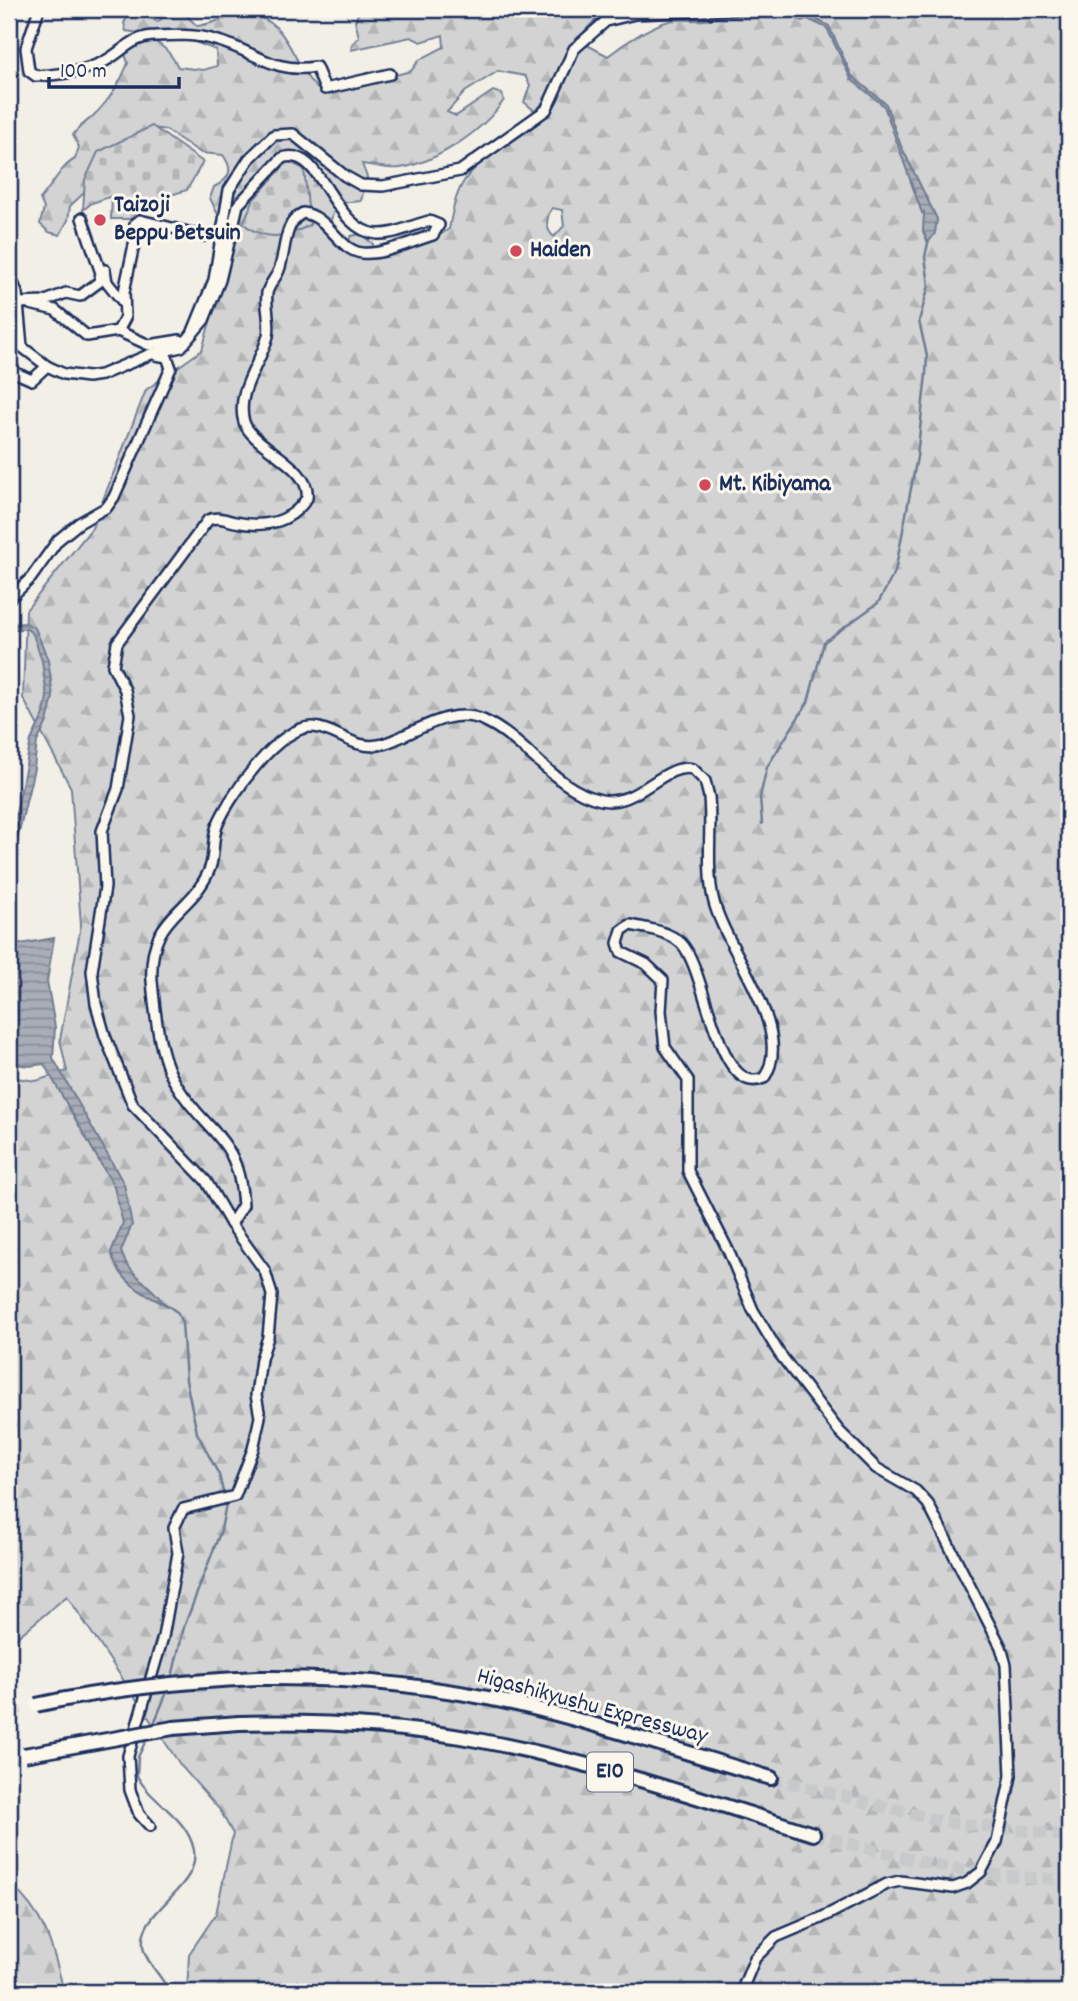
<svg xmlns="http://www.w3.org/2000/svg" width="1078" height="2001" font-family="Dekko,sans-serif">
<defs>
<pattern id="forest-firs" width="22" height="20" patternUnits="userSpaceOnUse" patternTransform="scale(1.75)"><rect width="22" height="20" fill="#d2d3d2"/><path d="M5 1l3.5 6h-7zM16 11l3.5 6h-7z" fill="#b4b5b7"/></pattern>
<pattern id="cemetery-stones" width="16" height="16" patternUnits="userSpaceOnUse" patternTransform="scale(1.75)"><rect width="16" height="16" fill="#d2d3d2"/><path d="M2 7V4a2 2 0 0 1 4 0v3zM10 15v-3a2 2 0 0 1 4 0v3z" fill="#b4b5b7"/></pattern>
<pattern id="water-rules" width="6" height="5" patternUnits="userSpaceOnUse" patternTransform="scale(1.75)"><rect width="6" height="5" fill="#a9adb7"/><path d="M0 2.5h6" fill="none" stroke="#898d98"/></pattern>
</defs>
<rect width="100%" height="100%" fill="#f2efe6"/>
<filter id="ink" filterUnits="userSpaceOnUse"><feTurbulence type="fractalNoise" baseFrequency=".0143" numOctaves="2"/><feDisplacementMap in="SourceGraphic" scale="14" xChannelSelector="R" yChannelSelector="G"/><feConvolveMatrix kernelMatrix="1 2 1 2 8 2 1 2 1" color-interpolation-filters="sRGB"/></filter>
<g filter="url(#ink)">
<g fill="url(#forest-firs)" stroke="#768198" stroke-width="2" fill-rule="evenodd">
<path d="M132,9L158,22L164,16L177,14L176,9H186L188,17L197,26C212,24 230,15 246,15C293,16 292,75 324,93L411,71L419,60L444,47L443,35L421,42L411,37L351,50L352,44L359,37L355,21L360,9H433L449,18L466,9H605L583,33L587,45L608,56C623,44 657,21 676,20C693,19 703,23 719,16L713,9H779L802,21L826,9H1069V1992H187L189,1954L216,1914L233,1834L220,1810L181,1766L67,1596L9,1644V1077L36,1081L67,1071L60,1040L81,925L71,788L23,698L26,610L92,528L146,390L202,350L218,293V264L214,254L220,219L210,198L214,187C230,179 234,170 223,155L201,153L166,130L153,128L70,206L68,220L60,235L49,232L40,224L44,208L40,199C52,186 60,167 75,159L79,147L73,135C79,126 86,123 93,116C109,101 120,83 128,63L125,54L133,43L146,38C163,44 170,52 178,67L203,70L217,66L216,50L192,41L126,31L124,23ZM498,71L525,76L530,85L524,102L536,112L556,83L561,94C544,135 488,145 464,181C455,195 452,213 449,229C428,244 400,254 374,258L373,244L361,234L351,236L345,248C323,241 329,219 338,203L361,201L367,177L362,164C373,165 389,170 400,168C437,162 483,131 504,100L502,94L493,91L456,116L447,112L465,92ZM552,208L562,210L564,226L554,237C544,228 546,218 552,208Z"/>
<path d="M9,1883C46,1915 53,1947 64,1992H9Z"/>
</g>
<g fill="url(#cemetery-stones)" stroke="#768198" stroke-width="2">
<polygon points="152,126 203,162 187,190 161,198 133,219 111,219 112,196 92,203 83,210 85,180 98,152"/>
<path d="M288,161L304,169L310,225C285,238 264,242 243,223L254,199Z"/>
</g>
<g fill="url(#water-rules)" stroke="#707b93" stroke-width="2">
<polygon points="786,9 809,15 829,26 852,76 886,104 901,146 937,219 935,233 928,243 923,231 924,212 922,213 884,106 851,79 827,28"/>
<polygon points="26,623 35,628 48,659 53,697 47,722 37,742 34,768 11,866 15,920 9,921 9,848 31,740 44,714 47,697 42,661 33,634 27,629 9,629 9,624"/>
<path d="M54,938L47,981L55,1027L53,1058L124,1184L132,1225L121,1251C128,1276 151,1283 164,1304C140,1293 118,1279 111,1252L123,1223L114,1187L44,1064L29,1066L9,1063V946Z"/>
</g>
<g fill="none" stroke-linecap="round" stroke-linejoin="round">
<g stroke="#707b93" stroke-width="2.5">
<polyline points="762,824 760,797 767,767 808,702 824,642 878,603 895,572 917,457 926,374 927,356 919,321 929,285 925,257 928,243"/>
<polyline points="164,1303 177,1312 182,1323 186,1380 197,1433 219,1475 226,1504 221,1530 184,1627 171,1681"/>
<polyline points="153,1726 169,1687"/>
<path d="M147,1738L138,1757L137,1776C151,1802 182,1814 192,1843C209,1888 132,1909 144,1951C149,1966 163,1977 169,1992"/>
</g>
<g stroke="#c7c9cb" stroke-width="12" stroke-dasharray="12 6" stroke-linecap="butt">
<polyline points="9,1711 24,1707"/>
<polyline points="9,1758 16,1757"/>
<polyline points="771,1778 940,1821 1069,1836"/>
<path d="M813,1834C897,1857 982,1880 1069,1879"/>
</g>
<defs>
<g id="minor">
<path d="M39,9L26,48L29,71L36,76C57,75 80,72 99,64C121,55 130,36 156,36C175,35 196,34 215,40C254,50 272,74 316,67L325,89L390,74"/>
<polyline points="105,270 107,282 123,302"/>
<polyline points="9,272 17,293 22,347 47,366 64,374 88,377 101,375 151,354 181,347 192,334 214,280 229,190 249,159 274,135 293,134 345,176 361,185 383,186 460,171 546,110 574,49 606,21 635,14 749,9"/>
<polyline points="19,303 43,302 66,293 80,296 99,282 101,273 82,218"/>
<polyline points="30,304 55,310 87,336 118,331"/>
<polyline points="9,314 14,306 19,306"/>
<path d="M192,334L204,320L220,280L238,205L282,158C322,144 332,231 377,234C395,235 412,225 429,221L439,225L433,235C412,241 385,255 362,253C339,251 329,216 303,213C283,222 286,252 279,270C276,278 269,284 267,293C265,308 271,321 268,336C261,363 235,392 244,422C252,447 312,466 307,498C290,524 264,528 235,522C225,520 218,516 208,520L117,643L113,666L125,690L130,715L118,789L102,831L105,887L92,971L96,1004L105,1036L133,1105L206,1181L231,1224L243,1205C238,1133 207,1136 176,1084C159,1057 155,1013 152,981C148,913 192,915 210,868C215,854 212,839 217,826C228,798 279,725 313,727C339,729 354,752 383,744C413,735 449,705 483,720C526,739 554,790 601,800C638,808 663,762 693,769L705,781L709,797C712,830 706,866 713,898C723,947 797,1030 764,1078C717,1099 706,967 681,943C668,931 646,928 630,925L622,930L618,943L621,952L646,964L663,980L661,1011L665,1047L688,1080V1171L728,1250L753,1310L779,1353L839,1431L876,1468L916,1491L928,1504L1001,1647L1006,1665L1011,1776L997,1842L981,1872L967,1883L953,1888L900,1881L887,1884L821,1918L776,1937L755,1958L741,1992"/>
<polyline points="185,343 180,340 149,345 118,331 125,318 124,292 135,240 135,224 140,220 204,236"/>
<polyline points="9,362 16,373 32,380 47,366"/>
<polyline points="9,599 31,578 58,540 79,523 107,507 114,497 171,368 167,357 156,355"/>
<polyline points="150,1826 139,1814 130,1790 128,1756 163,1637 178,1553 174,1528 183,1509 235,1496 253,1449 260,1417 256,1395 261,1359 268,1337 272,1295 265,1271 231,1224"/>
</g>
<g id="highway">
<path d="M258,1678C352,1677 446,1686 537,1709C616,1729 693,1755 771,1778"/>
<path d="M239,1723C319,1721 398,1725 477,1740C591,1761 703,1799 813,1834"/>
</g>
</defs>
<use href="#minor" stroke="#1b2f5e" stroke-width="14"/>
<use href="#highway" stroke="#1b2f5e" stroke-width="18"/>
<use href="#minor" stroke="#fbf7ec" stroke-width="9"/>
<use href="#highway" stroke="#fbf7ec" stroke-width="12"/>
<defs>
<g id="highway-bridge">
<path d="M36,1705C110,1689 182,1681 258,1678"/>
<polyline points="24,1755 173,1728 239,1723"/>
</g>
</defs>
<use href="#highway-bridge" stroke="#1b2f5e" stroke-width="18" stroke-linecap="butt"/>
<use href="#highway-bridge" stroke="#fbf7ec" stroke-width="12"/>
</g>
</g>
<g fill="#d1495b" stroke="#fbf7ec" stroke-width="2.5">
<circle cx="100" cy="220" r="7"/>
<circle cx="516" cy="251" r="7"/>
<circle cx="705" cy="485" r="7"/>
</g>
<g text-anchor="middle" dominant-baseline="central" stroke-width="6" stroke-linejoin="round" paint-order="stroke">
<rect fill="#fbf7ec" stroke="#5e6b89" stroke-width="2" x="587" y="1752.5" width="46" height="39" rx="5"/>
<g font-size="23" font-weight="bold" fill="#1b2f5e">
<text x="610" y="1772">E10</text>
</g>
<g font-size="24" font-weight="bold" fill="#1b2f5e" stroke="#fbf7ec" text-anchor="start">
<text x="114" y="206">Taizoji<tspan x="114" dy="28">Beppu Betsuin</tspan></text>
<text x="530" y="251">Haiden</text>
<text x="719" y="485">Mt. Kibiyama</text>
</g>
<g font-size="24" fill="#1b2f5e" stroke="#fbf7ec">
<text transform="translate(592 1707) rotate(15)">Higashikyushu Expressway</text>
</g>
</g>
<rect width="1078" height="2001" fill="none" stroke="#fbf7ec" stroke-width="35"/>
<rect x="18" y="18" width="1043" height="1966" fill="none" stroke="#1b2f5e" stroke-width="2.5" filter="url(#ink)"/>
<path d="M49 77v10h130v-10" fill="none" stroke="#1b2f5e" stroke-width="3.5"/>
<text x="60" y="77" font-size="21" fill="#1b2f5e" stroke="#fbf7ec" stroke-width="5" paint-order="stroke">100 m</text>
</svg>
